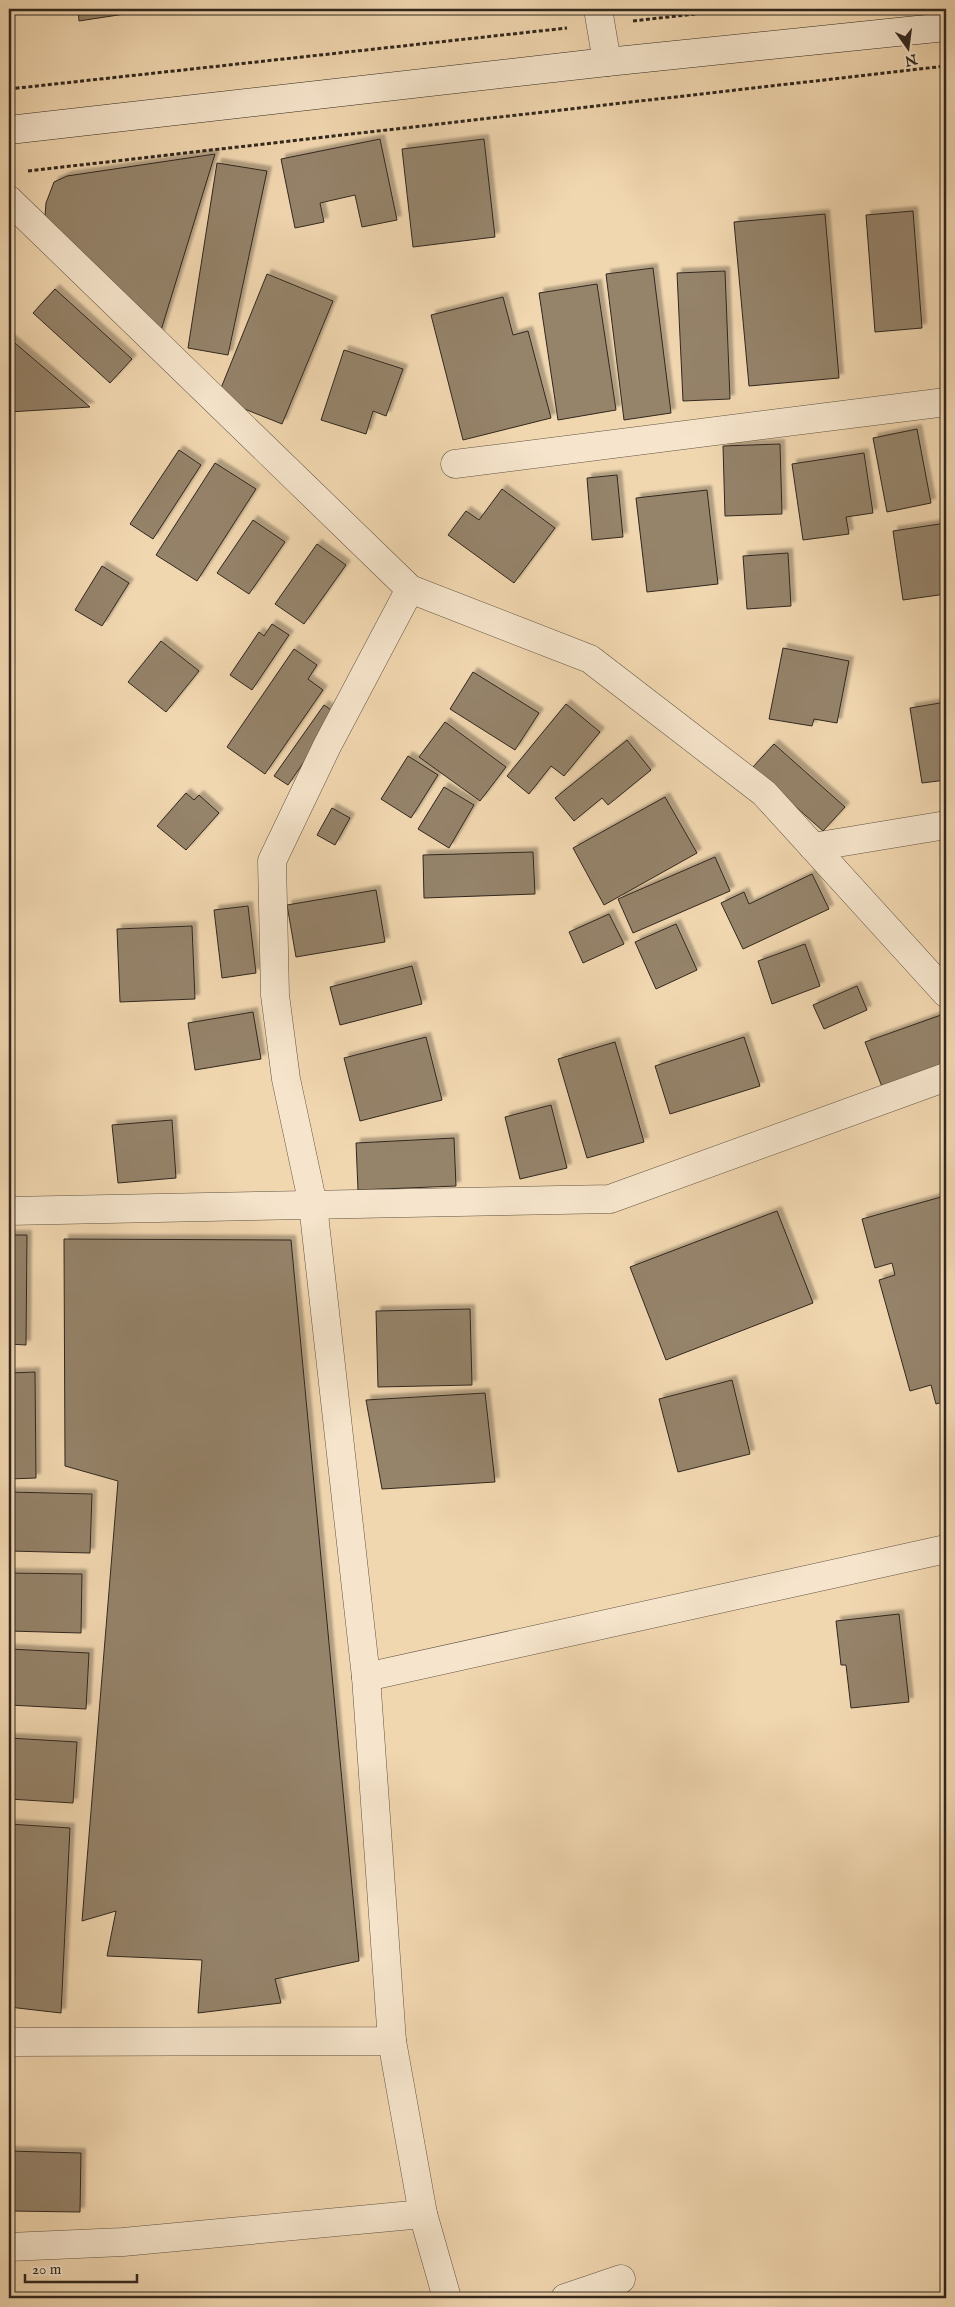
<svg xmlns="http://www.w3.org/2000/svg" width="955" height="2307" font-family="'IM FELL English',serif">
<defs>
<filter id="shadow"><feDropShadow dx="4.5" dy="-4.5" stdDeviation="1" flood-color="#0004"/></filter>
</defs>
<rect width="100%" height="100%" fill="#f1d7b0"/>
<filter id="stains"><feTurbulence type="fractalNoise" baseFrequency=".004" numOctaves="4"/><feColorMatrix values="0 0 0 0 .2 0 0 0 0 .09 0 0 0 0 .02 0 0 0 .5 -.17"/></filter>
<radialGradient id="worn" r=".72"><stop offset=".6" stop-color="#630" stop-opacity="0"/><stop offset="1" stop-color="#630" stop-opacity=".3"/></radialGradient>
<g fill="#95836a" stroke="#31271e" filter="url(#shadow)">
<polygon points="78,9 151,9 151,10 79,21"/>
<polygon points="380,139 397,220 362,227 355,195 320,203 324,222 295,228 281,159"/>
<polygon points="484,139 495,237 413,247 402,149"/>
<polygon points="215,154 159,337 45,216 46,203 54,182 67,176"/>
<polygon points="217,163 267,171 228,355 188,348"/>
<polygon points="913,211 922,328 875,332 866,215"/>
<polygon points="825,214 839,378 749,386 734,222"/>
<polygon points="653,268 671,413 624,420 606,274"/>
<polygon points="725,271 730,399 683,401 677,273"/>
<polygon points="267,274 333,301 282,424 217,398"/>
<polygon points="597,284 616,410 558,420 539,293"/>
<polygon points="55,289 132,359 110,383 33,313"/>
<polygon points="503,297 513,335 528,331 551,418 463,440 431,315"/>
<polygon points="9,338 90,407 9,412"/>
<polygon points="344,350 403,369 386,416 373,411 366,434 321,420"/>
<polygon points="917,429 931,503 887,512 873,438"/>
<polygon points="780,444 782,514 725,516 723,446"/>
<polygon points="179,450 201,465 153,539 130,524"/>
<polygon points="864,453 873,513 846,517 849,534 803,540 792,464"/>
<polygon points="215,463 256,489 197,581 156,555"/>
<polygon points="617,475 623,537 592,540 587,478"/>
<polygon points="502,489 555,528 514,583 448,535 466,511 479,520"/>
<polygon points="707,490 718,584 647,592 636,498"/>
<polygon points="253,520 285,542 249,594 217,573"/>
<polygon points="946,523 946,594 903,600 893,531"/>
<polygon points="317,544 346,565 304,624 275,604"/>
<polygon points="788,553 791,606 747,609 743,556"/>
<polygon points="102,566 129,583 102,626 75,610"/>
<polygon points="272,624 289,635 252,690 230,675 259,632 264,636"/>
<polygon points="161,641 199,671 166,712 128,682"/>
<polygon points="783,648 849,661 837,723 814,719 812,726 769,719"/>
<polygon points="294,649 317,665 308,679 323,690 265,774 227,747"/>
<polygon points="473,672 539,713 515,750 450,709"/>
<polygon points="946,702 946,780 922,783 910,708"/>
<polygon points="566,704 600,732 564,776 551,766 529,794 507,776"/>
<polygon points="324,705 337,714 288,785 274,776"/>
<polygon points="445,722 506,767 480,801 419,757"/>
<polygon points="627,740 651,770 608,805 602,798 574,821 555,798"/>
<polygon points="774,744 845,807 823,831 752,768"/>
<polygon points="408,756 438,775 411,818 381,799"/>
<polygon points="444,787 474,805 449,848 418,829"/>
<polygon points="186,793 194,800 199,795 219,813 186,850 157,826"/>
<polygon points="665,797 697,853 604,905 573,848"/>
<polygon points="332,808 350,818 335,845 317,835"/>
<polygon points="533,852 535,894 424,898 423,855"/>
<polygon points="715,857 730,891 633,933 618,899"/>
<polygon points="812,874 829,909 743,949 721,903 744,892 749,904"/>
<polygon points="376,890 385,942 296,957 287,905"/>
<polygon points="248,906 256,973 222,978 214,910"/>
<polygon points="609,914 624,944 583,963 569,932"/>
<polygon points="676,924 697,970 656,989 635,942"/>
<polygon points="192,926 195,999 120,1002 117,929"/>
<polygon points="805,944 820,986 772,1004 758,961"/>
<polygon points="412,966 422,1004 340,1025 330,987"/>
<polygon points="857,986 867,1010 824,1029 813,1005"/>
<polygon points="253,1012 261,1059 195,1070 188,1023"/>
<polygon points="941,1015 946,1030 946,1070 884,1092 865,1042"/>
<polygon points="426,1037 442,1100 360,1121 344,1058"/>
<polygon points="744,1037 760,1086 670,1114 655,1066"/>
<polygon points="615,1042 644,1142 587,1158 558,1059"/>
<polygon points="551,1105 567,1168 520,1179 505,1117"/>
<polygon points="172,1120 176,1178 118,1183 112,1125"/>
<polygon points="454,1138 456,1186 358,1190 356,1143"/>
<polygon points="941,1197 946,1217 946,1247 941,1249 946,1261 946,1401 936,1404 931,1385 910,1391 879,1280 895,1275 892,1263 875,1268 862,1219"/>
<polygon points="777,1211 813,1303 666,1360 630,1267"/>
<polygon points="9,1235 27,1235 26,1345 9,1344"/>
<polygon points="64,1239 291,1240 359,1961 275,1979 281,2003 198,2013 202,1960 107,1956 116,1911 82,1921 118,1481 65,1466"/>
<polygon points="470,1309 472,1385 378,1387 376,1311"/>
<polygon points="35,1372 36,1478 9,1479 9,1373"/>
<polygon points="732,1380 750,1454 678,1472 659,1399"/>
<polygon points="485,1393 495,1482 382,1489 366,1400"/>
<polygon points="9,1492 92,1494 90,1553 9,1551"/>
<polygon points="9,1573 82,1574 81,1633 9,1631"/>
<polygon points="899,1614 909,1702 851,1708 846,1665 841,1665 836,1621"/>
<polygon points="9,1649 89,1653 86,1709 9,1705"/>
<polygon points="9,1738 77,1742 73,1803 9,1799"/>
<polygon points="9,1824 70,1828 61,2013 9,2007"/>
<polygon points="9,2151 81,2153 80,2212 9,2211"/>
</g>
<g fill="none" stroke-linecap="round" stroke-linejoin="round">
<defs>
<g id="minor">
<polyline points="598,9 607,62"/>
<polyline points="9,200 410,589 590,659 764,793 946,993"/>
<polyline points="455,464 946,402"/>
<polyline points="813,847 946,825"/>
<polyline points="9,1211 610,1199 946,1077"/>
<polyline points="366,1677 946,1549"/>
<polyline points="392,2041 423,2214 447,2298"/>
<polyline points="9,2042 392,2041 366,1677 313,1205 286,1079 275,995 272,861 327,746 410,589"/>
<polyline points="9,2247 123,2242 423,2214"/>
<polyline points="565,2298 621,2279"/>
</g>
<polyline id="secondary" points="9,130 607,62 946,27"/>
</defs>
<use href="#minor" stroke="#615342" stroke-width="29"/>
<use href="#secondary" stroke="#31271e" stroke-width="29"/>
<g stroke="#31271e" stroke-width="3" stroke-dasharray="4 2.5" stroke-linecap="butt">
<polyline points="633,21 739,9"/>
<polyline points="9,89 567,28"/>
<polyline points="28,171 946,66"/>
</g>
<use href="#minor" stroke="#f6e5cc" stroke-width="28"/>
<use href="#secondary" stroke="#f6e5cc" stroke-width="28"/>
</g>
<rect width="955" height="2307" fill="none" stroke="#f1d7b0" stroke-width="30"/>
<rect x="10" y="10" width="935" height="2287" fill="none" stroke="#31271e" stroke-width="2.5"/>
<rect x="15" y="15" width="925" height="2277" fill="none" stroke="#31271e"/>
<g transform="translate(908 48) rotate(166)" stroke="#f6e5cc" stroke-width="4" paint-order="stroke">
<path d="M0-4L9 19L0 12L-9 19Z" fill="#31271e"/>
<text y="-8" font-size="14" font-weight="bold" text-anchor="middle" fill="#31271e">N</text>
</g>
<path d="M25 2274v8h112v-8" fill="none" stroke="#31271e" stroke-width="2.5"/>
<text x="32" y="2274" font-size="15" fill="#31271e" stroke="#f6e5cc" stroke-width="4" paint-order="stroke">20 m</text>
<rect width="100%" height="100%" filter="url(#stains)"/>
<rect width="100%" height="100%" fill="url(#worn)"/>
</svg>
